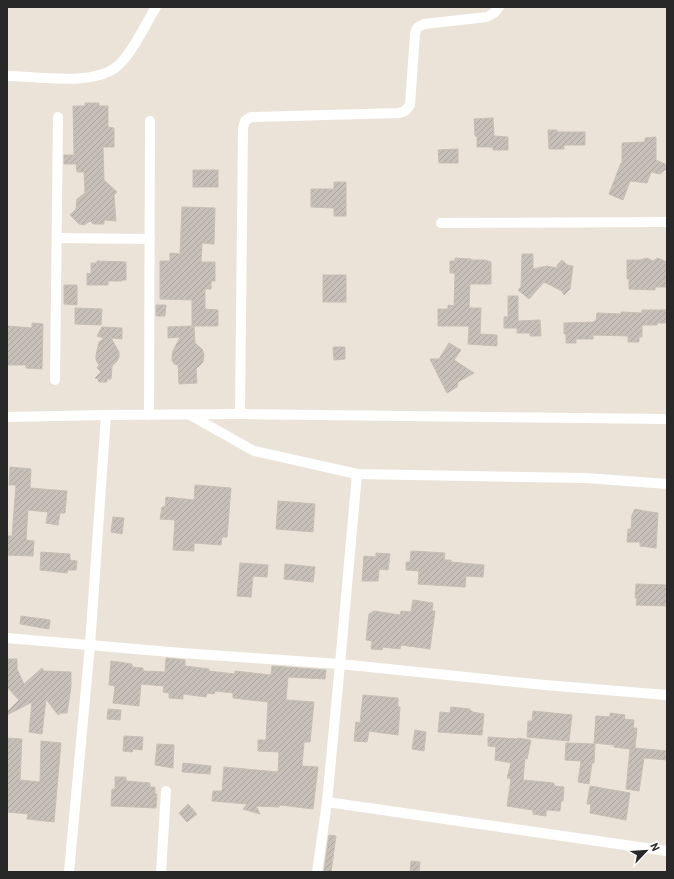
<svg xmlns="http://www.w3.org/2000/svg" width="674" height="879" font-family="Barlow,sans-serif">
<defs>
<pattern id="building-hatch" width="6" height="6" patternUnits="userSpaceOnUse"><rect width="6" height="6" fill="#c6c0b8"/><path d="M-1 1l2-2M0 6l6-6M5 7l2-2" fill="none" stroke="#aaa59e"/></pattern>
</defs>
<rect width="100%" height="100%" fill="#ebe3d8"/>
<g fill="url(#building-hatch)" stroke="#c7bfb2">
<polygon points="85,103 99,103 99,106 108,106 108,127 114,128 114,147 103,147 104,180 117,192 114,195 116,221 104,220 104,224 93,224 90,221 84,225 79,224 70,215 76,209 77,199 85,193 84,172 77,172 76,164 64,164 64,155 74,155 73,106 85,106"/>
<polygon points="493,118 494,136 508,137 508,150 493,150 493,147 477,147 477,136 475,136 474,119"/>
<polygon points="548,130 557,130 557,132 585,132 585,145 564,145 564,149 549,149"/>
<polygon points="656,137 656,160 665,164 666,169 660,174 651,172 647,183 630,181 623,200 609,194 621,163 622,164 622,143 645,142 645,138"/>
<polygon points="458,149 458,163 439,163 438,150"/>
<rect x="193" y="170" width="25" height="17"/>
<polygon points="334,182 346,182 346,216 334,216 334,208 311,207 311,189 334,189"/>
<polygon points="182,207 215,208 214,244 202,243 201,262 215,262 215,281 211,281 211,289 205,289 205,309 218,310 218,326 194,326 195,343 202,349 204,354 203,362 196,369 197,383 179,384 178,365 174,364 172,360 172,356 173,351 180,337 168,338 168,327 192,326 192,300 160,299 160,261 170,261 170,253 180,254"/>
<polygon points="522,254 533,254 533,269 547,266 557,268 557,265 562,260 567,265 573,266 570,289 564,295 562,291 544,282 529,299 518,290 521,287"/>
<polygon points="455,258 471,259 471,260 485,260 491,262 491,284 470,284 469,308 481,308 480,334 497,335 497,346 468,344 469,326 438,326 438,309 448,309 448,305 454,306 455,273 450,273 450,261 455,261"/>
<polygon points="647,258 653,261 658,258 667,262 666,287 655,287 655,290 629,289 629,279 627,279 627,260 640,260"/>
<polygon points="97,261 126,262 126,280 122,280 122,281 108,281 108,285 87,285 87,273 91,274 91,263 97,263"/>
<rect x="323" y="275" width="23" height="27"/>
<polygon points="64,285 77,285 77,305 64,304"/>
<polygon points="508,296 518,296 518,321 540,320 541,336 530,336 530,333 517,333 517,328 504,328 504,317 508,317"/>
<polygon points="156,305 166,305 165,316 156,316"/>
<polygon points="75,308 102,309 101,325 75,324"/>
<polygon points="642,310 667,310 667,323 657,323 657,325 642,325 642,337 639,337 639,342 628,342 628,336 593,335 593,339 576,339 576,343 566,343 566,334 564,334 564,323 594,322 594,321 596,321 597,313 621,314 621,312 642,313"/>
<polygon points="32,323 43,324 42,369 26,368 26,365 7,365 7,326 32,328"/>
<polygon points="102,327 122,328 122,339 111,338 119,352 119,357 117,361 112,366 111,379 107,379 107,382 99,382 98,379 95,378 101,372 97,368 99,365 96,360 96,355 99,342 104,338 97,336"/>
<polygon points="449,343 461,350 454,360 474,373 458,382 457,387 447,393 430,359 439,359"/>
<polygon points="333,347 345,347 345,359 334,360"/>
<polygon points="10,467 31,469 30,488 67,491 65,513 60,513 58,525 46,523 48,512 28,510 26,540 34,541 33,556 7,555 7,536 12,536 16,485 9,485"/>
<polygon points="195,485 231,488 227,537 222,537 221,545 194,543 194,551 173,550 175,520 160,519 162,507 165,507 166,497 194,500"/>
<polygon points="278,501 315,504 313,532 276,529"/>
<polygon points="635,509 644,511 658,513 656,548 640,546 640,542 627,542 628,529 631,529 632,515"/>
<polygon points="113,517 124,518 122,534 111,532"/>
<polygon points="411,551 445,553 444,560 451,560 451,562 484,565 483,577 466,576 465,587 418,584 419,571 406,570 406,562 410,562"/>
<polygon points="41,552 70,554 70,560 77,561 76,570 68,570 67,573 40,570"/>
<polygon points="376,553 390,554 388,570 379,569 378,581 362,581 364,556 376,557"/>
<polygon points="240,563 268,565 267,577 253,576 251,597 237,596"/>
<polygon points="285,564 315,567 313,582 284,579"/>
<polygon points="636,584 667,585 667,606 636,605 637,598 635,598"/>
<polygon points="413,600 433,603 432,611 435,611 430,649 401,645 400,649 383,647 382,650 371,649 372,641 366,640 369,614 374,611 400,615 401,611 411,612"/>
<polygon points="21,616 50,620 49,629 20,624"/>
<polygon points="166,658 185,660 185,666 209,669 209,671 235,674 235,671 271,675 272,666 326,670 325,679 288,677 286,700 314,702 310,742 304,742 302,766 318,767 313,809 280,805 279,807 256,806 260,814 243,809 247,804 212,801 213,791 222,791 224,767 278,772 279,752 258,751 258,740 266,740 268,702 233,698 233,693 215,691 214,694 207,693 206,697 183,694 183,699 169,698 169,693 163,692 164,686 141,684 139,706 113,703 115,686 109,685 111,661 132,664 132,667 143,668 143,671 165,672"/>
<polygon points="8,659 17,659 17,669 24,684 42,668 44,671 71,672 71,687 67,713 61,713 58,715 46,699 42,734 29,732 32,702 7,715 7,712 19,700 7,687"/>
<polygon points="363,695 398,698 398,707 400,707 398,735 369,731 367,742 354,741 356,722 360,723"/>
<polygon points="451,707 470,709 469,710 472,711 472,712 484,714 482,735 438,732 440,712 450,713"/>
<polygon points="108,709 121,710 120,720 107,719"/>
<polygon points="533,711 572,715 569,741 527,737 528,721 532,721"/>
<polygon points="610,713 625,715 624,719 634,720 633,728 637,728 635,748 667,751 667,760 644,758 639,791 626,789 630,749 614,747 614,745 594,743 596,716 610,717"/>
<polygon points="415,730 426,732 424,751 412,749"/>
<polygon points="124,736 143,737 142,750 133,749 132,752 123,751"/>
<polygon points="488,737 517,739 518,738 531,740 527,759 525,758 523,780 554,783 554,786 564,787 563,801 561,801 560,811 546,810 546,816 533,814 533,810 507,806 511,779 507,778 511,763 495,760 496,747 488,746"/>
<polygon points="7,738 22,739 20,780 40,782 41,741 61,743 54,822 27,819 28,814 7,812"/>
<polygon points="566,743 595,744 594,763 592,763 589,784 578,782 581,761 565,760"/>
<polygon points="157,744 174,745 173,768 155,765"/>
<polygon points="183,763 211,766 210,774 182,772"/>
<polygon points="115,777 126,777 126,781 150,783 150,787 155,787 155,794 157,794 156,808 111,806 112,789 115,789"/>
<polygon points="590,786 630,793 626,820 590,813 591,804 587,804"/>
<polygon points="188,804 197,814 187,822 179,813"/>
<polygon points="329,835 336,836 331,872 324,871"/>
<polygon points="411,861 420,862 419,872 410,872"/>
</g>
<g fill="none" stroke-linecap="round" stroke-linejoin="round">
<g stroke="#fff" stroke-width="10">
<path d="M7,76C37,76 90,86 115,68C130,58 146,23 156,7"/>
<polyline points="441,223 667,222"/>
<polyline points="57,238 150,239"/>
<polyline points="55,380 58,117"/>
<polyline points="240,414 243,128 245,121 251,117 399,113 405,111 410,105 415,34 417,28 424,24 487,17 494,13 499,7"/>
<polyline points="149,415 150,121"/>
<polyline points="190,415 254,451 357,474 586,478 667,484"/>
<polyline points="7,417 106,415"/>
<polyline points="357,474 340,664 545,685 667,695"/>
<polyline points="7,638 182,653 340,664 327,802 317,872"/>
<polyline points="327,802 667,851"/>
<polyline points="69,872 90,645 106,415 240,414 667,419"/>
<polyline points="161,872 166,791"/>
</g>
</g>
<rect width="674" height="879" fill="none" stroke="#282828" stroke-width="16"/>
<g transform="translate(646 851) rotate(65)" stroke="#ffffff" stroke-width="3" paint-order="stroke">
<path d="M0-3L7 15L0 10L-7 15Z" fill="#282828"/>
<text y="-6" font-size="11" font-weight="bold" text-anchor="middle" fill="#282828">N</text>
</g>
</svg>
